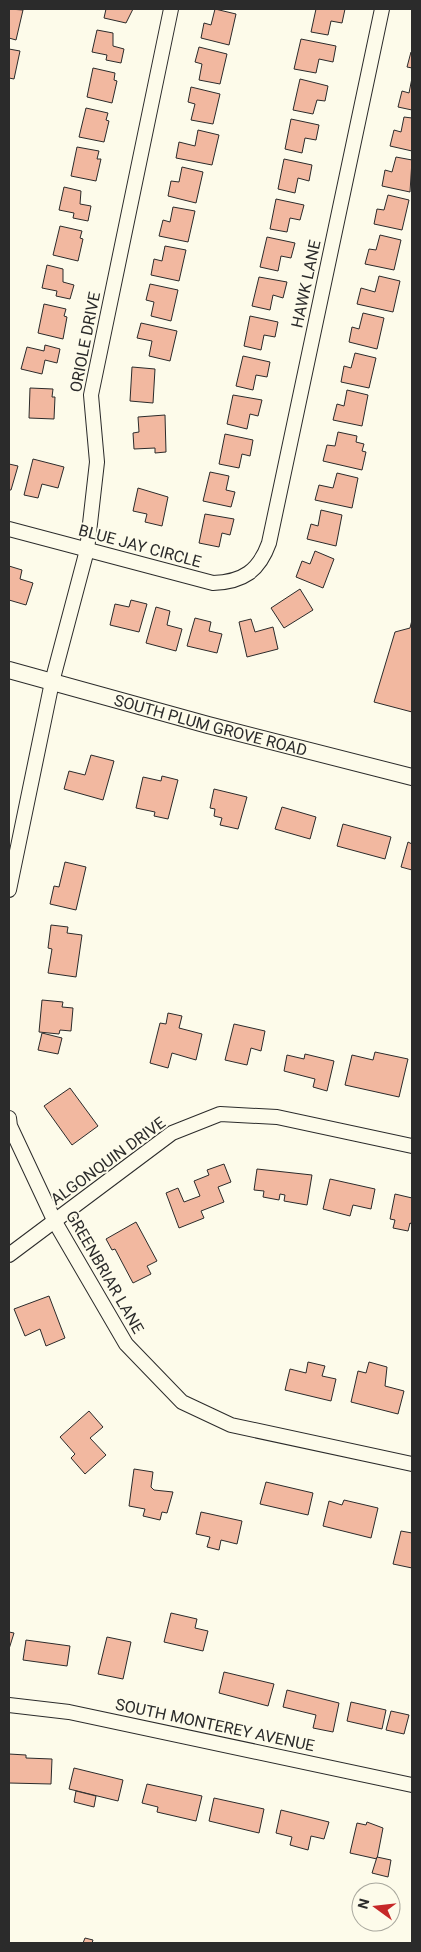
<svg xmlns="http://www.w3.org/2000/svg" width="421" height="1952" font-family="Roboto,sans-serif">
<rect width="100%" height="100%" fill="#fdfbea"/>
<g fill="#f2b8a0" stroke="#2b2b2b">
<polygon points="9,9 23,10 16,40 9,38"/>
<polygon points="106,9 133,9 126,23 104,18"/>
<polygon points="215,9 236,14 229,45 201,38 204,23 211,25"/>
<polygon points="316,9 345,9 342,23 331,21 328,35 311,32"/>
<polygon points="97,30 113,33 113,46 124,49 121,63 106,60 107,55 92,52"/>
<polygon points="301,39 336,46 333,62 319,59 316,73 294,69"/>
<polygon points="199,47 227,54 220,84 199,80 202,64 195,62"/>
<polygon points="9,49 20,51 14,79 9,78"/>
<polygon points="411,52 412,52 412,68 407,67"/>
<polygon points="93,68 115,73 114,80 117,81 112,103 87,97"/>
<polygon points="412,78 412,110 398,107 402,91 409,93"/>
<polygon points="300,79 328,86 325,101 317,100 313,114 293,110"/>
<polygon points="191,87 220,94 213,124 191,120 195,104 188,102"/>
<polygon points="86,108 108,113 106,120 109,121 104,142 79,137"/>
<polygon points="404,117 412,118 412,151 390,146 394,130 401,132"/>
<polygon points="291,119 319,125 316,140 305,138 302,153 285,149"/>
<polygon points="198,130 219,135 212,165 176,158 179,142 195,146"/>
<polygon points="77,147 99,151 97,159 101,159 96,181 71,176"/>
<polygon points="396,157 412,160 410,192 382,186 385,170 392,172"/>
<polygon points="284,159 312,165 309,181 298,178 295,193 278,189"/>
<polygon points="182,167 203,172 196,203 168,196 171,181 179,182"/>
<polygon points="64,187 81,191 80,204 91,206 88,221 73,218 74,213 59,210"/>
<polygon points="388,195 409,200 402,230 374,224 377,209 384,210"/>
<polygon points="276,199 304,205 300,220 290,218 287,232 270,229"/>
<polygon points="173,207 195,211 188,242 159,236 163,220 170,222"/>
<polygon points="60,226 82,231 80,238 83,239 78,261 53,255"/>
<polygon points="380,235 401,240 394,270 365,264 369,249 376,250"/>
<polygon points="267,237 295,243 291,258 281,256 278,271 260,267"/>
<polygon points="165,246 186,250 179,281 151,275 154,259 162,261"/>
<polygon points="47,265 63,269 63,282 74,285 70,299 56,296 57,291 42,288"/>
<polygon points="379,276 400,281 393,312 357,304 361,288 375,292"/>
<polygon points="259,277 287,282 283,298 273,295 270,310 252,306"/>
<polygon points="150,284 178,290 171,321 151,316 154,302 146,300"/>
<polygon points="44,304 66,309 64,316 67,317 63,339 38,333"/>
<polygon points="363,313 384,318 377,349 349,342 352,327 359,329"/>
<polygon points="250,316 278,322 275,337 264,335 261,350 244,346"/>
<polygon points="141,323 177,331 170,361 149,356 152,341 137,338"/>
<polygon points="45,345 60,349 57,363 45,360 42,374 21,369 27,347 44,351"/>
<polygon points="355,353 376,358 369,388 341,382 344,366 351,368"/>
<polygon points="243,356 270,362 267,377 256,375 253,390 236,386"/>
<polygon points="132,367 155,369 153,403 130,401"/>
<polygon points="30,388 53,389 52,397 55,397 54,419 29,418"/>
<polygon points="347,390 368,395 362,426 333,420 337,404 344,406"/>
<polygon points="233,395 262,400 258,416 250,414 247,429 227,424"/>
<polygon points="165,415 166,452 155,453 155,448 134,449 133,433 139,432 138,417"/>
<polygon points="338,432 357,436 356,442 364,444 362,451 366,452 362,470 323,461 327,445 335,446"/>
<polygon points="225,434 253,440 250,456 242,454 239,468 219,464"/>
<polygon points="33,459 64,467 58,488 42,484 38,498 24,495"/>
<polygon points="9,464 18,466 11,490 9,490"/>
<polygon points="210,472 229,476 226,490 235,492 231,507 203,501"/>
<polygon points="337,473 358,478 352,508 315,500 319,485 333,488"/>
<polygon points="138,488 168,497 162,526 145,522 147,514 133,511"/>
<polygon points="321,510 342,515 336,546 307,539 311,524 318,526"/>
<polygon points="205,514 234,519 230,535 222,533 219,547 199,543"/>
<polygon points="315,551 334,559 323,588 296,577 302,561 310,564"/>
<polygon points="9,566 22,570 20,579 33,583 26,605 9,600"/>
<polygon points="300,589 313,610 284,628 271,608"/>
<polygon points="131,600 147,604 139,632 110,625 115,604 129,607"/>
<polygon points="156,607 170,611 167,625 182,629 176,651 146,643"/>
<polygon points="195,618 211,622 209,631 222,634 217,653 187,646"/>
<polygon points="251,619 255,632 273,627 278,649 247,657 239,622"/>
<polygon points="412,620 412,712 374,702 395,632 410,628"/>
<polygon points="91,755 114,761 103,800 64,789 69,771 85,775"/>
<polygon points="162,776 178,780 168,819 154,816 155,812 136,808 143,777 161,781"/>
<polygon points="214,789 247,797 238,829 220,825 222,818 214,816 215,809 210,808"/>
<polygon points="282,807 316,817 310,839 275,829"/>
<polygon points="343,824 391,837 385,859 337,846"/>
<polygon points="408,842 412,844 412,870 401,867"/>
<polygon points="65,862 86,867 76,910 50,904 54,886 59,887"/>
<polygon points="51,925 68,927 67,933 82,935 76,977 48,973 52,949 48,948"/>
<polygon points="42,1000 63,1002 62,1007 73,1008 71,1031 60,1030 59,1034 39,1032"/>
<polygon points="168,1013 182,1016 179,1028 202,1034 196,1060 172,1053 168,1068 150,1063 160,1023 166,1024"/>
<polygon points="234,1024 265,1031 261,1051 251,1048 247,1065 225,1060"/>
<polygon points="42,1033 62,1038 58,1054 38,1050"/>
<polygon points="375,1052 408,1059 399,1097 345,1085 352,1055 373,1060"/>
<polygon points="305,1054 334,1061 327,1091 313,1087 315,1079 284,1071 287,1055 304,1059"/>
<polygon points="70,1088 98,1126 72,1145 44,1106"/>
<polygon points="224,1164 231,1182 218,1187 224,1202 201,1211 204,1218 179,1228 166,1193 178,1188 184,1202 200,1196 194,1181 209,1175 207,1170"/>
<polygon points="257,1169 312,1175 307,1205 284,1201 285,1195 280,1194 279,1200 263,1197 264,1191 254,1190"/>
<polygon points="330,1179 375,1189 371,1209 353,1205 350,1216 323,1209"/>
<polygon points="395,1194 412,1198 412,1224 410,1223 408,1231 393,1228 395,1220 390,1219"/>
<polygon points="136,1222 157,1261 147,1266 151,1274 133,1283 115,1249 112,1250 106,1239"/>
<polygon points="49,1296 65,1338 46,1346 40,1329 25,1336 14,1309"/>
<polygon points="308,1362 325,1366 322,1376 336,1379 331,1401 285,1390 290,1369 306,1373"/>
<polygon points="369,1362 387,1367 385,1386 404,1391 398,1414 351,1402 358,1371 366,1373"/>
<polygon points="89,1411 103,1427 90,1438 106,1455 85,1474 71,1458 75,1454 60,1437"/>
<polygon points="134,1469 153,1472 151,1487 154,1490 173,1492 167,1513 162,1512 160,1520 143,1516 145,1509 129,1506"/>
<polygon points="266,1482 313,1493 308,1515 260,1504"/>
<polygon points="344,1500 378,1508 371,1538 323,1526 329,1501 342,1505"/>
<polygon points="201,1512 242,1521 237,1544 221,1540 219,1550 207,1547 210,1537 196,1534"/>
<polygon points="401,1531 412,1533 412,1568 393,1564"/>
<polygon points="171,1613 197,1619 195,1628 208,1631 203,1651 164,1642"/>
<polygon points="9,1632 14,1633 9,1649"/>
<polygon points="107,1637 131,1642 123,1679 98,1674"/>
<polygon points="26,1640 70,1646 67,1666 23,1660"/>
<polygon points="224,1672 274,1684 268,1706 219,1693"/>
<polygon points="287,1690 339,1703 333,1732 313,1728 316,1715 283,1707"/>
<polygon points="351,1702 386,1710 382,1729 347,1721"/>
<polygon points="391,1711 409,1715 404,1734 386,1730"/>
<polygon points="9,1754 26,1755 26,1758 52,1759 51,1784 9,1783"/>
<polygon points="74,1768 123,1780 118,1801 69,1789"/>
<polygon points="147,1784 202,1796 196,1821 157,1812 158,1807 142,1803"/>
<polygon points="76,1791 96,1796 94,1807 74,1802"/>
<polygon points="214,1798 264,1809 259,1833 209,1821"/>
<polygon points="281,1810 329,1822 324,1839 311,1836 308,1850 290,1845 292,1837 276,1833"/>
<polygon points="367,1822 383,1828 377,1859 350,1853 357,1823 366,1825"/>
<polygon points="377,1857 391,1860 388,1877 372,1873"/>
<polygon points="85,1938 93,1940 92,1943 83,1943"/>
</g>
<g fill="none" stroke-linecap="round" stroke-linejoin="round">
<defs>
<g id="minor">
<path d="M9,529L213,583C243,582 259,571 269,543L382,9"/>
<polyline points="9,890 52,682 87,550 97,462 91,395 171,9"/>
<polyline points="9,1118 10,1126 55,1222 126,1344 182,1402 231,1425 412,1464"/>
<polyline points="9,1255 172,1133 220,1114 277,1117 412,1146"/>
<polyline points="9,1705 69,1712 412,1785"/>
</g>
<g id="tertiary">
<path id="s1" d="M9,670L208,725L412,777"/>
</g>
</defs>
<use href="#minor" stroke="#2b2b2b" stroke-width="16"/>
<use href="#tertiary" stroke="#2b2b2b" stroke-width="18"/>
<use href="#minor" stroke="#fdfbea" stroke-width="14"/>
<use href="#tertiary" stroke="#fdfbea" stroke-width="16"/>
</g>
<g text-anchor="middle" dominant-baseline="central" stroke-width="4" stroke-linejoin="round" paint-order="stroke">
<g font-size="16" fill="#2b2b2b" stroke="#fdfbea">
<text transform="translate(306 284) rotate(-78)">HAWK LANE</text>
<text transform="translate(85 342) rotate(-79)">ORIOLE DRIVE</text>
<text transform="translate(140 546) rotate(15)">BLUE JAY CIRCLE</text>
<text stroke="none"><textPath href="#s1" startOffset="209">SOUTH PLUM GROVE ROAD</textPath></text>
<text transform="translate(108 1161) rotate(-36)">ALGONQUIN DRIVE</text>
<text transform="translate(105 1272) rotate(60)">GREENBRIAR LANE</text>
<text transform="translate(215 1725) rotate(12)">SOUTH MONTEREY AVENUE</text>
</g>
</g>
<rect width="421" height="1952" fill="none" stroke="#2b2b2b" stroke-width="20"/>
<g transform="translate(376 1907) rotate(285)"><circle r="24" fill="#fdfbea" stroke="#a9a89e"/>
<path d="M0-4L9 19L0 12L-9 19Z" fill="#c62828"/>
<text y="-8" font-size="14" font-weight="bold" text-anchor="middle" fill="#2b2b2b">N</text>
</g>
</svg>
